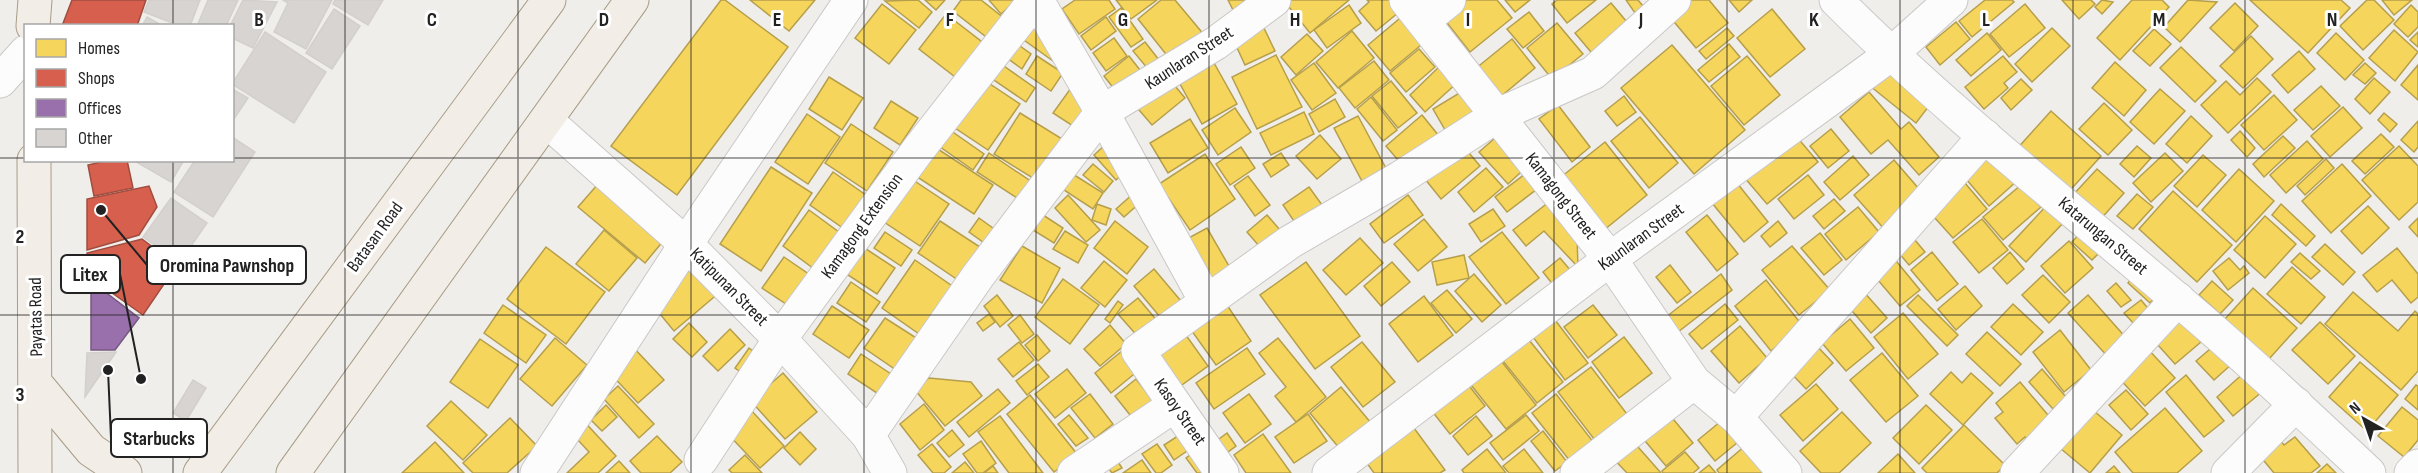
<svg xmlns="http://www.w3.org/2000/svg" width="2418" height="473" font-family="'Sofia Sans Condensed',sans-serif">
<rect width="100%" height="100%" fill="#f0eeeb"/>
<g fill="#f6d55c" stroke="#b69f4b" stroke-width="1.5">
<polygon points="721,0 725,0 788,47 677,195 611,146"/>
<polygon points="750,0 815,0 789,31"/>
<polygon points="918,0 932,12 919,28 885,1"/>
<polygon points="925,0 945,0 936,10"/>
<polygon points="961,0 981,0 1005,19 990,40 953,11"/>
<polygon points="989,0 1017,0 1001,14"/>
<polygon points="1075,0 1109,0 1115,9 1079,34 1062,9"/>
<polygon points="1116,0 1157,0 1131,19"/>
<polygon points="1161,0 1175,0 1205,36 1173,63 1138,19"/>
<polygon points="1228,0 1255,0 1235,14"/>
<polygon points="1287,0 1349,0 1310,33 1285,2"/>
<polygon points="1367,0 1397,0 1404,8 1376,31 1359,11 1369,2"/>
<polygon points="1467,0 1497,0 1512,18 1470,52 1444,19"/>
<polygon points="1505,0 1530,0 1515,12"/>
<polygon points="1557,0 1596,0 1567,23 1552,4"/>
<polygon points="1626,0 1638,0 1643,6 1635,13"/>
<polygon points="1691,0 1709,0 1728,23 1696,48 1670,17"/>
<polygon points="1729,0 1752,0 1739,12"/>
<polygon points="1985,0 2012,0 2014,2 1972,37 1959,21"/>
<polygon points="2062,0 2091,0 2095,4 2079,19"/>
<polygon points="2102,0 2113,2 2102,14 2095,7"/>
<polygon points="2132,0 2162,0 2169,7 2120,60 2097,38"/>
<polygon points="2188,0 2217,2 2180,42 2164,27"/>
<polygon points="2250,0 2341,0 2350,8 2308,53"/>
<polygon points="2367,0 2374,0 2394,20 2363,50 2340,26"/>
<polygon points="2382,0 2412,0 2394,15"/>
<polygon points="1611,3 1632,28 1596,58 1575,33"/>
<polygon points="2235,3 2258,26 2234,51 2210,28"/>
<polygon points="882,4 916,30 889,64 855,38"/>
<polygon points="2025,4 2045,28 2009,57 1990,34"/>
<polygon points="1349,5 1361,23 1327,48 1314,30"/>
<polygon points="2411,5 2418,12 2418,27 2408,37 2394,24"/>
<polygon points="1121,8 1143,39 1131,47 1109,17"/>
<polygon points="1772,9 1805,49 1770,77 1737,38"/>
<polygon points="1529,12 1544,31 1523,48 1507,29"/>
<polygon points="946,14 986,45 959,80 919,49"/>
<polygon points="1405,14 1427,40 1390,71 1368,45"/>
<polygon points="1106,17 1116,31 1091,50 1081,36"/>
<polygon points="1043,19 1062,47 1053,61 1017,35"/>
<polygon points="1956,22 1970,39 1940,65 1926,47"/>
<polygon points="1557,23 1583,54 1552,79 1527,48"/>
<polygon points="1262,24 1275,51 1245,65 1233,39"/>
<polygon points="1727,28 1734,36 1706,59 1699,51"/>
<polygon points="2052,28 2070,46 2032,82 2015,64"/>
<polygon points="2154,29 2171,44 2150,66 2133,51"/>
<polygon points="2394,30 2418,52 2395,81 2369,58"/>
<polygon points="1352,31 1374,58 1338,88 1316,62"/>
<polygon points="2418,32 2418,47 2410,40"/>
<polygon points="1987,33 2001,50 1971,76 1956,60"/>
<polygon points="2336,33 2364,60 2345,80 2317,53"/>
<polygon points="1307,34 1323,51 1296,75 1281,57"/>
<polygon points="2251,36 2273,59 2243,88 2220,66"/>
<polygon points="1114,38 1127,56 1106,71 1093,53"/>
<polygon points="1512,39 1535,68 1499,98 1475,69"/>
<polygon points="1013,41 1031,54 1022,69 1003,55"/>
<polygon points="1145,42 1159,60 1148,69 1133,51"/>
<polygon points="1729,44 1740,57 1709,82 1698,70"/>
<polygon points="1672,45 1745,130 1694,174 1621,88"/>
<polygon points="2181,47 2216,81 2195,102 2160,68"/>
<polygon points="1419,49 1435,67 1406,92 1390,73"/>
<polygon points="2299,51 2315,69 2288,93 2272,75"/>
<polygon points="1209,54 1237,104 1202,124 1174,73"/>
<polygon points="1276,55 1302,107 1257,129 1232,77"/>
<polygon points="1037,56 1063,73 1051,91 1026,74"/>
<polygon points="1129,56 1147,79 1122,99 1104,76"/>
<polygon points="1747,56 1780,95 1744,125 1711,86"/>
<polygon points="2003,56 2017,72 2004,83 2008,88 1984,109 1965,87"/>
<polygon points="1374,61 1389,80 1355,108 1339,88"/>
<polygon points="2115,62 2146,90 2124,116 2092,88"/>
<polygon points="1314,63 1336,93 1312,110 1291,80"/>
<polygon points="2365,63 2376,73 2365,84 2353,75"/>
<polygon points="1001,64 1035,88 1026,102 991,78"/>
<polygon points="1442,64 1458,82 1425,112 1410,95"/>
<polygon points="2418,65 2418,100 2401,85"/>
<polygon points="1886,66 1932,102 1916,123 1870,86"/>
<polygon points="1166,75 1185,98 1152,125 1133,103"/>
<polygon points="829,77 863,98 842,130 809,109"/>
<polygon points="2257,78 2271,92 2228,133 2201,105 2226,81 2240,95"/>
<polygon points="2374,78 2390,92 2370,114 2355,99"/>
<polygon points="2021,79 2032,90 2011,110 2001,98"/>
<polygon points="984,80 1020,104 988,150 952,126"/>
<polygon points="1391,81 1417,113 1398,128 1372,96"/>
<polygon points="2321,86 2340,106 2313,130 2294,110"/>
<polygon points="1071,88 1093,103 1076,128 1053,113"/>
<polygon points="2160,89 2185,111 2154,144 2130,122"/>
<polygon points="1461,92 1477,119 1448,135 1433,109"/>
<polygon points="1869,92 1901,129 1909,122 1939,157 1919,175 1888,140 1871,154 1840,117"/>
<polygon points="2274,95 2297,120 2264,150 2241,125"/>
<polygon points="1624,96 1636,112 1617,126 1605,111"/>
<polygon points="1371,97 1397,130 1383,141 1357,109"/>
<polygon points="1335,99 1345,117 1319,132 1309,114"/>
<polygon points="891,101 918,118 900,145 874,128"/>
<polygon points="2104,103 2132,130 2108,155 2079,129"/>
<polygon points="1558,105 1590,147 1572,162 1539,119"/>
<polygon points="2343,107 2362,128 2330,157 2311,136"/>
<polygon points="1235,108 1251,132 1218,155 1202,130"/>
<polygon points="2051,111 2101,156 2065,196 2015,151"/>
<polygon points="1304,112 1314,134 1271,155 1260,133"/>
<polygon points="1020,113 1067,142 1041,183 994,154"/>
<polygon points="2384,113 2397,124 2390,132 2378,120"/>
<polygon points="807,114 840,137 808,184 775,162"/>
<polygon points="1422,115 1439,136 1404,167 1386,146"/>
<polygon points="1358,116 1388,172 1364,185 1334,128"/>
<polygon points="2191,116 2212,136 2187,163 2166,144"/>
<polygon points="1640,117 1678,163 1649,188 1611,141"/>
<polygon points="1190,119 1208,148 1168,173 1150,143"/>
<polygon points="2418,121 2418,147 2414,152 2401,140"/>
<polygon points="851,124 893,152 867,191 825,163"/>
<polygon points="947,128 984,154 973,170 936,144"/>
<polygon points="1831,129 1849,151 1828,168 1810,146"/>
<polygon points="1503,131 1531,163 1508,184 1479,152"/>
<polygon points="2240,131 2255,148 2247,157 2231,140"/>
<polygon points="2381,134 2394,147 2365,174 2352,161"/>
<polygon points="1320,135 1341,159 1317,179 1296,156"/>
<polygon points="1796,136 1818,162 1767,204 1744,177"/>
<polygon points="2283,136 2295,148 2264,177 2253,164"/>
<polygon points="2307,141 2323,159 2286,193 2270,175"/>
<polygon points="927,142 993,185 974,214 908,171"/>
<polygon points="1605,142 1647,195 1604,230 1561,177"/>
<polygon points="1106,144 1128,169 1116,180 1094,155"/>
<polygon points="2137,146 2151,158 2134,177 2120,164"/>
<polygon points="2399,146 2418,166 2418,202 2399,220 2362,180"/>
<polygon points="1241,147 1255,168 1230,185 1216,164"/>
<polygon points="1464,147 1480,166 1441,199 1425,179"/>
<polygon points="1989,149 2017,181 1989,206 1961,173"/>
<polygon points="989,153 1032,182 1020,200 977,172"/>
<polygon points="1281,153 1289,165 1271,177 1263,164"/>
<polygon points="2165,153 2183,171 2151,202 2133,183"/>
<polygon points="1205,154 1235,199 1190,230 1159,184"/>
<polygon points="2203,155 2226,175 2197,207 2174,186"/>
<polygon points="1853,156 1869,175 1840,200 1824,182"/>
<polygon points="2326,159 2334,168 2305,195 2297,186"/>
<polygon points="1894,160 1926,197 1886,231 1854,195"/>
<polygon points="1093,164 1113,181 1104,192 1083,175"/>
<polygon points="2342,164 2371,196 2331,233 2302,201"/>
<polygon points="771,167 812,193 761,271 720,244"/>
<polygon points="1486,168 1503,187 1474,212 1458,192"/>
<polygon points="2097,169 2124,193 2099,221 2072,196"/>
<polygon points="2239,169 2274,201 2236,242 2202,210"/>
<polygon points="1529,171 1541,186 1507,212 1495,197"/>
<polygon points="833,172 873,200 850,233 810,205"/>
<polygon points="1071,173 1103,193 1093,209 1061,188"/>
<polygon points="1808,175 1824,195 1794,219 1778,199"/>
<polygon points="1248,176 1270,205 1255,216 1234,186"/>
<polygon points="1959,176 1987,209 1953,238 1924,206"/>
<polygon points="910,178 949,204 920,246 881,220"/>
<polygon points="1737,183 1768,222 1744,242 1712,203"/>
<polygon points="598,184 664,240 645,263 578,207"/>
<polygon points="2021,185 2041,207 2003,240 1983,217"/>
<polygon points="1309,187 1325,209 1298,227 1283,205"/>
<polygon points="2173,191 2232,245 2197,282 2139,229"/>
<polygon points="1134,193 1142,201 1124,217 1116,209"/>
<polygon points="2137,194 2153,207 2133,229 2117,216"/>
<polygon points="1068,195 1100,230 1086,242 1055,208"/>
<polygon points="1408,195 1423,215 1384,243 1370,224"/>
<polygon points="1834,199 1845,211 1824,229 1813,216"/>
<polygon points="1549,202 1577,237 1578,267 1544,231 1526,246 1513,230"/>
<polygon points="1097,204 1111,209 1106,225 1092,220"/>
<polygon points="2048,204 2065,221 2026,262 2009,246"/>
<polygon points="2281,204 2315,236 2306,246 2272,215"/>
<polygon points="2368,206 2389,228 2362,254 2341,231"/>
<polygon points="1858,207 1879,232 1846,260 1825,234"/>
<polygon points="1493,209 1505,226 1481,242 1469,224"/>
<polygon points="809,210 847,238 821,274 783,246"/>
<polygon points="1043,215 1063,228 1054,243 1033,230"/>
<polygon points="1267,215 1280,230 1260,247 1247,232"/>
<polygon points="1707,215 1738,254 1717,271 1686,232"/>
<polygon points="2265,216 2296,244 2265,278 2234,250"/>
<polygon points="979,218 997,231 987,245 969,232"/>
<polygon points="2418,218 2418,237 2409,227"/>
<polygon points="1424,219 1447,247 1418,271 1394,244"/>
<polygon points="1982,219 2008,250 1979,273 1953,242"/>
<polygon points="940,221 983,249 961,282 918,253"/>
<polygon points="1115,221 1148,247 1127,274 1094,248"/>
<polygon points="1778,221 1787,233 1770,247 1761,236"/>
<polygon points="1207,228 1233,273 1207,287 1183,241"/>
<polygon points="604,230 637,258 609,291 576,264"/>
<polygon points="1065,231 1088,245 1078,263 1053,249"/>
<polygon points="2082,231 2103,249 2092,260 2072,242"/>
<polygon points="885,232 912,250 901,266 874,248"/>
<polygon points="1502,232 1539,278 1506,304 1469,257"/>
<polygon points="1820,233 1842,260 1824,275 1801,248"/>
<polygon points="1909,233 1925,252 1909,265 1893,246"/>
<polygon points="1360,238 1383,263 1346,295 1323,270"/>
<polygon points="2069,241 2093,268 2065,293 2041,266"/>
<polygon points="2325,244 2355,272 2343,285 2312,257"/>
<polygon points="1022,246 1060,268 1042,303 1000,280"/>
<polygon points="1792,246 1830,290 1799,315 1762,270"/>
<polygon points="546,247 605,292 566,344 507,299"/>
<polygon points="863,247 895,268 877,294 845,273"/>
<polygon points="2397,248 2418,274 2418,297 2411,303 2392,280 2377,292 2363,275"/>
<polygon points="1932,252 1958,284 1937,301 1911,270"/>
<polygon points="2010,252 2024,269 2007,284 1993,268"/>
<polygon points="2300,253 2320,271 2311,279 2291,262"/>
<polygon points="1464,255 1469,278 1437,285 1432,262"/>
<polygon points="1892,256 1920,290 1900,306 1872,273"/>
<polygon points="784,257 816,279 795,310 762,288"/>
<polygon points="1560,258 1571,271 1554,286 1543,272"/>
<polygon points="2229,258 2240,270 2244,266 2249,273 2228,290 2213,271"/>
<polygon points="915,260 955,288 922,336 882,308"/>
<polygon points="1104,261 1127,280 1105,307 1081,288"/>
<polygon points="1306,262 1360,336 1315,369 1260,295"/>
<polygon points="1392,262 1410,282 1381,306 1364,286"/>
<polygon points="696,265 720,292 674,331 651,303"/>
<polygon points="1670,265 1691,292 1677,303 1656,277"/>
<polygon points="2292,267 2325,297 2301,324 2267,294"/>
<polygon points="1154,269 1186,307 1166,324 1134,286"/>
<polygon points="2137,272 2159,293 2150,303 2128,283"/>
<polygon points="1474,274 1501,305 1482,322 1455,291"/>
<polygon points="1721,274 1732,290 1678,332 1666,317"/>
<polygon points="2043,275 2070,302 2049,323 2022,295"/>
<polygon points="1063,279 1099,305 1070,344 1035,317"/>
<polygon points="1766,280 1802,325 1771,351 1735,306"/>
<polygon points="2212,281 2233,300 2220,314 2199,295"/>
<polygon points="851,282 880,302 866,322 837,303"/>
<polygon points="2116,283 2131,300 2121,307 2107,291"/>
<polygon points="1965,286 1982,306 1956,330 1938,309"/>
<polygon points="2253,288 2297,328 2269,359 2225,319"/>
<polygon points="1447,290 1472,319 1456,333 1431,303"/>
<polygon points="1863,291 1887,318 1871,333 1847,305"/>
<polygon points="2353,292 2398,331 2415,311 2418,314 2418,371 2401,390 2325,324"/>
<polygon points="997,295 1013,316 1000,327 984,306"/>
<polygon points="1918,295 1958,335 1947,346 1907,306"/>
<polygon points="2088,295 2128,340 2109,358 2068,313"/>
<polygon points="1424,296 1453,335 1418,362 1389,324"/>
<polygon points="1138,298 1159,323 1140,339 1118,314"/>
<polygon points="2141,300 2151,312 2135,325 2124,313"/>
<polygon points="1118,301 1123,305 1110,323 1105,319"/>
<polygon points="1225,302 1251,341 1216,365 1189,327"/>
<polygon points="1725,304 1738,320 1702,349 1689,334"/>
<polygon points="2013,304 2043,332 2021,355 1991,327"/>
<polygon points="503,305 546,335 526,363 484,333"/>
<polygon points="1593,305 1617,335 1588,358 1564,327"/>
<polygon points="832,306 869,330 849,358 813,334"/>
<polygon points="1903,313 1938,354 1908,379 1874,337"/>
<polygon points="2175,313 2201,342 2175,364 2149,335"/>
<polygon points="989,314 995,322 983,331 977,323"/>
<polygon points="1020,315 1034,334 1022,343 1008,325"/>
<polygon points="1552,316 1588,363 1565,380 1530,333"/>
<polygon points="885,318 921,341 899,372 864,348"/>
<polygon points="1850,319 1874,348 1846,371 1822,343"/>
<polygon points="2320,322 2355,356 2328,384 2292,350"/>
<polygon points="689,323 707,342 692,357 673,339"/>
<polygon points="1110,325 1126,344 1100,366 1084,349"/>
<polygon points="1740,326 1767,358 1739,383 1711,351"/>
<polygon points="730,329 745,345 718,371 703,356"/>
<polygon points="2060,330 2091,370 2064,392 2033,352"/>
<polygon points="1183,331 1208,366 1175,390 1150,354"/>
<polygon points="1987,332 2021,364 2000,386 1966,354"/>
<polygon points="1037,335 1050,351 1038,361 1025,345"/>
<polygon points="1525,335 1563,382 1537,403 1499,356"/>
<polygon points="1624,337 1652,373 1619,398 1592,362"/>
<polygon points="555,338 587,365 552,406 520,379"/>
<polygon points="1278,338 1326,397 1296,422 1275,396 1286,387 1259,353"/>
<polygon points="480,339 518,365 488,408 450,382"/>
<polygon points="1019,342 1034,360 1013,377 998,359"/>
<polygon points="1362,342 1395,382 1363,407 1331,367"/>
<polygon points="2216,344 2233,363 2214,380 2196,361"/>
<polygon points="1816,345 1833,363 1806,389 1789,371"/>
<polygon points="2144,345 2175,378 2145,406 2114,373"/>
<polygon points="632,346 664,380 638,403 607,370"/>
<polygon points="1128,346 1144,366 1111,393 1095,373"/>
<polygon points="749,348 761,357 746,376 735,368"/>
<polygon points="1247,348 1265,374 1214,409 1196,383"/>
<polygon points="1882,353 1918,396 1886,422 1850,380"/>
<polygon points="861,354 900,380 886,399 848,374"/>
<polygon points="1498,357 1536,405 1506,429 1468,381"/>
<polygon points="2360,362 2398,395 2367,431 2329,397"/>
<polygon points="1038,364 1049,377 1027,395 1016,381"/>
<polygon points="1591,367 1627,414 1594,439 1558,392"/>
<polygon points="1067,369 1086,393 1055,418 1035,394"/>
<polygon points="2042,369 2066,397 2053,409 2029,382"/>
<polygon points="2246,371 2263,391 2233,416 2217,397"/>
<polygon points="1951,372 1962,383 1971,373 1993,393 1963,425 1930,394"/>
<polygon points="783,373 817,412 785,439 751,401"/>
<polygon points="2186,375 2224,421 2204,437 2166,392"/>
<polygon points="929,378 971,382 982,396 945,426 915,390"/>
<polygon points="1463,378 1485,406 1450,434 1428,406"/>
<polygon points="1136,379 1155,403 1134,420 1115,396"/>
<polygon points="2020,382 2053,421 2028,442 2025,437 2017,444 1995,418 2003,412 1996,403"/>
<polygon points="1816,384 1838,409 1803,441 1780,415"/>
<polygon points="2416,385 2418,386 2418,410 2405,399"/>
<polygon points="618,386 654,424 639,438 604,399"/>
<polygon points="1341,387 1371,423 1340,449 1310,413"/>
<polygon points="998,389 1010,403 969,437 957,422"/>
<polygon points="2126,390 2148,414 2131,430 2109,405"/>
<polygon points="1090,394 1113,424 1095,438 1071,408"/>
<polygon points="1249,394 1271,424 1245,443 1223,413"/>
<polygon points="1556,394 1594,443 1570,461 1532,413"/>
<polygon points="1030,395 1077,454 1054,472 1007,414"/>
<polygon points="451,401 487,435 463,460 427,426"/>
<polygon points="924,404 944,430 920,450 900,424"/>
<polygon points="2086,404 2122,435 2090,473 2054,443"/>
<polygon points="606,405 617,417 602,431 591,420"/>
<polygon points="1926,405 1952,430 1919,464 1893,438"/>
<polygon points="2402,407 2418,420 2418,440 2404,457 2378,436"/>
<polygon points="2165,408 2202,451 2177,473 2133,473 2115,452"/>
<polygon points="750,409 784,446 760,468 726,432"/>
<polygon points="1842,412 1871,443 1839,473 1821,473 1800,451"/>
<polygon points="1308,414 1327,441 1294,463 1275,437"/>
<polygon points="1669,414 1693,443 1666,466 1641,436"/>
<polygon points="1069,415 1088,438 1076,446 1058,424"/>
<polygon points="1526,415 1539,431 1503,460 1490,443"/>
<polygon points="1000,416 1043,473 1009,473 978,432"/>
<polygon points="1476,416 1492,436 1468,455 1453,436"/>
<polygon points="580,417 616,456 598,473 567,473 589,452 567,428"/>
<polygon points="1726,417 1743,438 1715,461 1698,440"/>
<polygon points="510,418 537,446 507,473 473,473 463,463"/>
<polygon points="1411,424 1445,470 1440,473 1374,473 1364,459"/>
<polygon points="1964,425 2005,465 1997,473 1927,473 1922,468"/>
<polygon points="952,430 964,445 949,457 937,443"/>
<polygon points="1187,430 1197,444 1174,460 1164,445"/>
<polygon points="1543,431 1567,462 1555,471 1531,441"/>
<polygon points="800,432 816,449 800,465 784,448"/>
<polygon points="1227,433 1236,446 1220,458 1211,445"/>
<polygon points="1263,434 1291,473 1246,473 1234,455"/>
<polygon points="2275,434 2284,445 2295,437 2320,466 2311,473 2274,473 2255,450"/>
<polygon points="657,436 682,462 670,473 641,473 630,461"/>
<polygon points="1631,439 1661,473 1627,473 1611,456"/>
<polygon points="981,441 996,463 983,473 977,473 963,454"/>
<polygon points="435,442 464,473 402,473"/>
<polygon points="932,444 951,467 944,473 933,473 918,455"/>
<polygon points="1157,444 1172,465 1161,473 1156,473 1142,454"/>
<polygon points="1746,445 1770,473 1719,473 1717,470"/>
<polygon points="1202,447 1220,473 1197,473 1186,458"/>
<polygon points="1487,449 1506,473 1464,473 1462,470"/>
<polygon points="1524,449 1543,473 1509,473 1503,466"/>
<polygon points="1685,452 1699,468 1693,473 1663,473 1662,471"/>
<polygon points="1113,454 1122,468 1112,473 1103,461"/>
<polygon points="1898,454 1915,473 1878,473"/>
<polygon points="745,455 762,473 732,473 729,470"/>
<polygon points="1142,460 1151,473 1123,473"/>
<polygon points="619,461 630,473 606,473"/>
<polygon points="965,462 974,473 952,473"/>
<polygon points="2327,464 2336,473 2317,473"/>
<polygon points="1709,465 1716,473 1699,473"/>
<polygon points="993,466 998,473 984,473"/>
<polygon points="2114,466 2120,473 2106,473"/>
</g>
<g fill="#d6604d" stroke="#a04d40" stroke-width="1.5">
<polygon points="72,0 146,0 137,26 62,26"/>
<polygon points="110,160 127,160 133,188 94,196 88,165"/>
<polygon points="149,186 157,207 139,235 87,250 87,199"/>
<polygon points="142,239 177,265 143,315 90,277 87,253"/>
</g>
<polygon fill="#9970ab" stroke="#755982" stroke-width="1.5" points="91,281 139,318 115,350 91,350"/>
<g fill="#d7d4d2" stroke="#d3d0cc" stroke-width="1.5">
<polygon points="149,0 200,0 190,26 180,26 144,12"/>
<polygon points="208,0 238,0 226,26 197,26"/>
<polygon points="243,0 277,2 253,48 232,38 232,26 230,26"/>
<polygon points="283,0 332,0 306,49 274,32 288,3"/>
<polygon points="335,0 383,0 368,25 333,4"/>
<polygon points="334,9 360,26 332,69 306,53"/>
<polygon points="147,17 163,26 142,26"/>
<polygon points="265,32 326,72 294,123 232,84"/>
<polygon points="232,89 248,98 232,122"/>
<polygon points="232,137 255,152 213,217 174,192 195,160 232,160"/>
<polygon points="133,160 184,160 171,182"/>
<polygon points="171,198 207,223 180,262 143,237"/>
<polygon points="116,352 85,397 87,353"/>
<polygon points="193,380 206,388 186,421 173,413"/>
</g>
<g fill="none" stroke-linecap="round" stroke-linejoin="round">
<defs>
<g id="minor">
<polyline points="1037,0 1102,112 1206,301"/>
<polyline points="1406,0 1610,259 1694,382 1736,417 1785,473"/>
<path d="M1836,0C1943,107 2062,201 2177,299C2243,355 2306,414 2369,473"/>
<polyline points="1424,20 1449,0"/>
<polyline points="0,81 26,52"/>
<polyline points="547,121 686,244 780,339 868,435 890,473"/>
<polyline points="1736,417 1985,136"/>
<polyline points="868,435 978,276 1102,112 1216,43 1274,0"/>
<polyline points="701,460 780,339 918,150 1035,0"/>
<polyline points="537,473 686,244 851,0"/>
<polyline points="1074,473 1175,405"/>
<polyline points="1222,473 1138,351 1290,242 1400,178 1498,115 1593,73 1674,0"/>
<polyline points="1329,473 1610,259 1890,55 1951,0"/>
<polyline points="1577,473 1694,382"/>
<polyline points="2017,473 2178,299"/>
<polyline points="2228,473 2296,404"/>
<polyline points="2411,473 2418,466"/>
</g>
<g id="major">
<polyline points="33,26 35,0"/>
<polyline points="34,160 35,473"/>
<polyline points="37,385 91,450 125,473"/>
<polyline points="200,473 549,0"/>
<polyline points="293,473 632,0"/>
</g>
</defs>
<use href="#minor" stroke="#c9c8c7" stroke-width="35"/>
<use href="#major" stroke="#a79c86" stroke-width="35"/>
<use href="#minor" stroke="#fdfcfc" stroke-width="33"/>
<use href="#major" stroke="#f3ede7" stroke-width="33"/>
</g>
<path fill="none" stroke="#222" stroke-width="1.5" stroke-opacity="0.55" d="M173,0V26M345,0V473M518,0V473M691,0V473M864,0V473M1036,0V473M1209,0V473M1382,0V473M1554,0V473M1727,0V473M1900,0V473M2073,0V473M2245,0V473M0,158H26M232,158H2418M173,160V473M0,315H2418"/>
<g text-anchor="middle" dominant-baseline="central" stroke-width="6" stroke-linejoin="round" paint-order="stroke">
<g font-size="18" fill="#222" stroke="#fff">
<text transform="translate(1189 58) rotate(-33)">Kaunlaran Street</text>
<text transform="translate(1561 196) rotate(52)">Kamagong Street</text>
<text transform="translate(862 226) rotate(-54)">Kamagong Extension</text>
<text transform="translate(2103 236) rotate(40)">Katarungan Street</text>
<text transform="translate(375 237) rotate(-54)">Batasan Road</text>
<text transform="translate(1641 237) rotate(-36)">Kaunlaran Street</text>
<text transform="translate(729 287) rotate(45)">Katipunan Street</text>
<text transform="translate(36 317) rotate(-91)">Payatas Road</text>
<text transform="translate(1180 412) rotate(55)">Kasoy Street</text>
</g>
</g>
<g font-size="20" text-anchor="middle" font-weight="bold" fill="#222" stroke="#fff" stroke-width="6" stroke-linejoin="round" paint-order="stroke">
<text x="259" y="26">B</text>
<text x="432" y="26">C</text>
<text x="604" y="26">D</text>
<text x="777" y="26">E</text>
<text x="950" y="26">F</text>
<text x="1123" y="26">G</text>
<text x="1295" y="26">H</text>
<text x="1468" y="26">I</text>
<text x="1641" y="26">J</text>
<text x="1814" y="26">K</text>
<text x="1986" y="26">L</text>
<text x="2159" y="26">M</text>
<text x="2332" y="26">N</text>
<text x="20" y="243">2</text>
<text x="20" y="401">3</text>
</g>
<path fill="none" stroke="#222" stroke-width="2" d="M101 210L147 265M141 379L120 274M108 370L111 438"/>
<g fill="#222" stroke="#fff" stroke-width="2">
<circle cx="101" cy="210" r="6"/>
<circle cx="141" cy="379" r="6"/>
<circle cx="108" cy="370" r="6"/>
</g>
<g fill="#fff" stroke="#222" stroke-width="2">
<rect x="147" y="246" width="159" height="38" rx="6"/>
<rect x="61" y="255" width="59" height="38" rx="6"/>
<rect x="111" y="419" width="96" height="38" rx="6"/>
</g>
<g font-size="20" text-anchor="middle" font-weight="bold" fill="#222">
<text x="227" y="272">Oromina Pawnshop</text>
<text x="90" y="281">Litex</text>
<text x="159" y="445">Starbucks</text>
</g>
<rect x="24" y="24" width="210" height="138" fill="#ffffff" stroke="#a7a7a7" stroke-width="1.5"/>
<rect x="36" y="39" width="30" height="18" fill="#f6d55c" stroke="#a7a7a7" stroke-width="1.5"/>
<text x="78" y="54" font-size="18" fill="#222222">Homes</text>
<rect x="36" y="69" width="30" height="18" fill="#d6604d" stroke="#a7a7a7" stroke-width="1.5"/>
<text x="78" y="84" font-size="18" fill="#222222">Shops</text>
<rect x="36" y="99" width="30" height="18" fill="#9970ab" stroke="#a7a7a7" stroke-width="1.5"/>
<text x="78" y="114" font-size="18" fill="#222222">Offices</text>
<rect x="36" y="129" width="30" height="18" fill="#d7d4d2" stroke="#a7a7a7" stroke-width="1.5"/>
<text x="78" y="144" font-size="18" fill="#222222">Other</text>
<g transform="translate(2364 419) rotate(320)" stroke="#ffffff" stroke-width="4.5" paint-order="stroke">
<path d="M0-4.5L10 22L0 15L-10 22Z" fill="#222222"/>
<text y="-9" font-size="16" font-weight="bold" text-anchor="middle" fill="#222222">N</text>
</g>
</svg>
